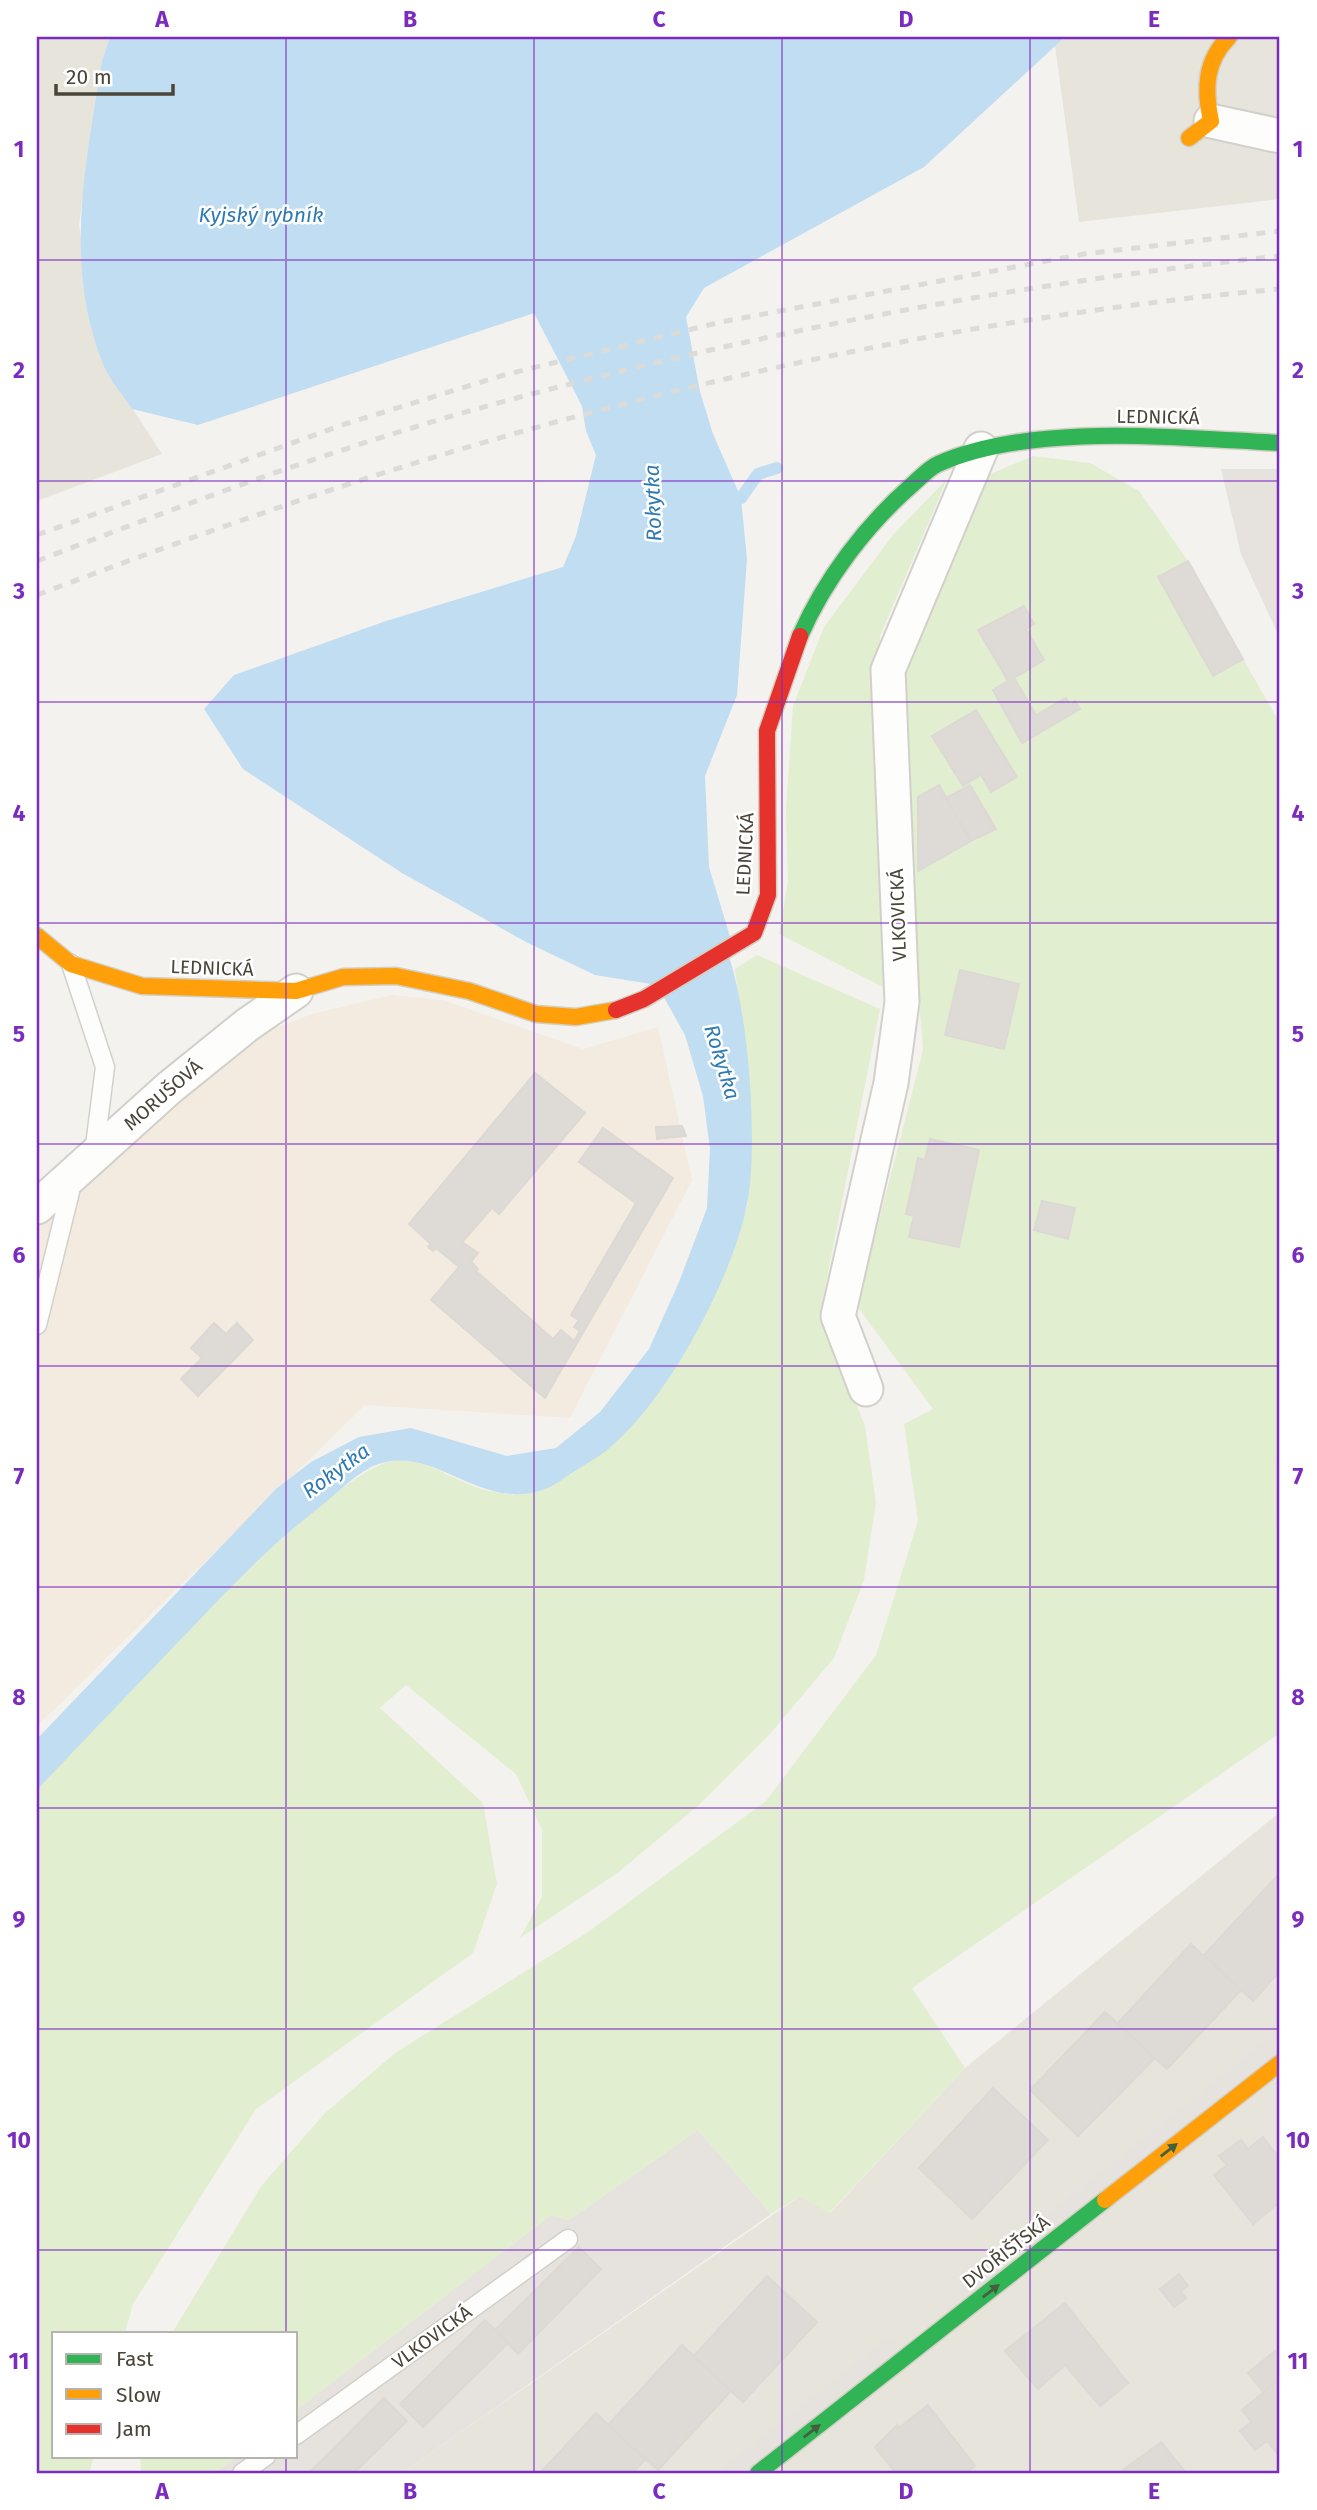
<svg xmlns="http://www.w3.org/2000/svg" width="1317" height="2510" font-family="'Fira Sans',sans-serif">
<rect width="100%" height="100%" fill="#f4f2ee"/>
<g fill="#e7e4dc">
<polygon points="37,37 110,37 102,61 79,225 104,365 162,454 37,501"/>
<polygon points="1065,37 1280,37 1280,199 1079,222 1055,46"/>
<polygon points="1280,1453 1280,1531 1275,1527 1274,1457"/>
<polygon points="1280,1812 1280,2473 402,2473 800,2196 830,2213 965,2068"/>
</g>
<polygon fill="#f3ebdf" points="392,995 443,1000 583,1049 658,1027 692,1180 570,1418 365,1405 37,1726 37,1223 244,1040 312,1014"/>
<g fill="#e6e2de">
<polygon points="1221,469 1280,469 1280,639 1241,554"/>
<polygon points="698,2130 771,2214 402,2473 215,2473 238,2456 296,2456 296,2410 551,2215 569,2220"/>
</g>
<g fill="#e1eecf" fill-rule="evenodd">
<path d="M1033,456L1090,463L1139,491L1188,561L1159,577L1212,675L1243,659L1280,723V1453L1274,1458L1275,1526L1280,1531V1733L912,1988L965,2068L829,2213L800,2196L771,2214L698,2130L569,2220L551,2215L296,2410V2333H172L262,2185L324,2114L395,2053L588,1932L766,1801L876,1655L918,1521L904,1424L933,1409L857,1306L923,1050L893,670L988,475ZM1024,606L1034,623L1026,629L1014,678L1036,715L1066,698L1070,705L1076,701L1080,709L1022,743L994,690L1008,681L978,630ZM976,710L1016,777L991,792L981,775L963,786L932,736ZM938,785L946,798L970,785L996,829L919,871L918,797ZM960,971L1019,984L1004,1049L945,1035ZM930,1140L979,1150L959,1247L910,1237L914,1216L906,1214L917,1159L925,1160ZM1042,1201L1075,1209L1068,1239L1035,1231Z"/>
<polygon points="947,479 880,636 885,988 779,934 788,882 786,810 793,706 824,627 893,535"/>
<path d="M757,955L880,1009L822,1303L825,1327L865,1426L876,1503L864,1580L834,1658L769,1735L700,1804L620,1871L520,1938L542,1897V1830L516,1774L406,1685L380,1708L483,1803L497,1884L473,1953L256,2109L133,2304L125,2333H54V2456H94L89,2473H37V1790C91,1733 335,1459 399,1460C428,1461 447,1476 473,1486C485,1492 501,1492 514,1495L701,1322L734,1247L748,1203L745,1049L735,969Z"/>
<polygon points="140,2456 238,2456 215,2473 141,2473"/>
</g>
<g fill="#e6e3df">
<polygon points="1280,2029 1280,2060 968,2309 957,2287"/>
<polygon points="889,2337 905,2358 756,2473 716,2473"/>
</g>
<path fill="#c0ddf1" d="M110,37H1065L924,167L704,288L686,317L700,392L713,434L741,498L747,559L737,695L705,776L709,867L731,940L725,946C748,1000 759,1145 747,1204C733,1278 666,1403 607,1450C597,1458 585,1464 575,1471C566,1476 557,1484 548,1488C479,1516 433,1438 371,1467C352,1477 333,1497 316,1510C267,1548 225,1593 182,1638C134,1688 85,1739 37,1790V1739L276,1489L311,1462L359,1437L411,1428L507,1456L556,1448L600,1412L649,1349L679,1282L707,1208L710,1149L703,1096L685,1035L657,985L595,975L526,942L402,873L243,769L204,709L234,675L386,621L563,567L576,536L596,455L586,431L582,406L534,313L198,425L132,409C123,395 109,379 103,364C63,262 86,164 102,61Z"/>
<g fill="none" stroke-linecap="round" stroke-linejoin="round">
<polyline stroke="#c0ddf1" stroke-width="12" points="741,498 758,474 777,468"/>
</g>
<g fill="#dedbd6" stroke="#dcd9d4" stroke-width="2">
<polygon points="1188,561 1243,659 1213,676 1158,577"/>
<polygon points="1024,606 1034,624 1026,629 1044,660 1014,678 1036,715 1066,698 1070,705 1075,701 1080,709 1022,743 993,690 1008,681 978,630"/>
<polygon points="976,710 1017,777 991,792 981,775 963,786 932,736"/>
<polygon points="939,785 971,841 918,871 918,797"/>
<polygon points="970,785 996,829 971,841 946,798"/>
<polygon points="960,970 1019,984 1004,1049 945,1035"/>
<polygon points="535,1073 585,1113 499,1214 492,1208 462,1242 478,1253 471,1262 478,1269 476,1271 553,1339 561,1330 574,1341 580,1331 574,1327 579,1320 571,1315 636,1203 579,1162 603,1128 673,1178 545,1398 431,1300 459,1267 436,1248 433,1251 428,1247 431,1244 409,1224"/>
<polygon points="682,1126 686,1136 657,1139 656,1127"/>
<polygon points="930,1139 979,1150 959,1247 909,1237 914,1216 906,1214 918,1158 925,1160"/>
<polygon points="1042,1201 1075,1208 1068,1239 1034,1230"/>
<polygon points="214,1323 226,1334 237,1323 253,1340 198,1396 181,1379 202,1358 191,1348"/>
<polygon points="1278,1875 1280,1878 1280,1971 1253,2001 1204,1955"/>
<polygon points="1191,1944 1241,1990 1167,2069 1117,2024"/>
<polygon points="1105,2012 1155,2058 1078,2136 1030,2090"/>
<polygon points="993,2088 1048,2140 972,2219 919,2168"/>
<polygon points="1263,2137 1280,2159 1280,2202 1253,2224 1214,2175 1227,2165 1219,2156 1241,2140 1248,2149"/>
<polygon points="579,2247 601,2269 518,2354 495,2330"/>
<polygon points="1179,2274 1188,2286 1181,2291 1186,2298 1174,2307 1160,2289"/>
<polygon points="767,2276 817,2322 743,2402 694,2356"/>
<polygon points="1065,2303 1128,2383 1100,2406 1065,2365 1038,2389 1005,2351"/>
<polygon points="485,2320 508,2343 423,2427 400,2404"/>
<polygon points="682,2345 731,2391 658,2470 608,2425"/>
<polygon points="1275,2351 1280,2358 1280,2379 1264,2393 1248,2373"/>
<polygon points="1280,2379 1280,2455 1279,2456 1267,2441 1255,2450 1240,2431 1251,2422 1242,2410"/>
<polygon points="384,2398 407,2421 354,2473 309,2473"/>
<polygon points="928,2405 975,2466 966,2473 896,2473 875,2447 897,2425 899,2428"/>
<polygon points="596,2413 645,2460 632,2473 540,2473"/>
<polygon points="1161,2442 1186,2473 1119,2473"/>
</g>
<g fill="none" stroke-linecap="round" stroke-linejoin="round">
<defs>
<g id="lane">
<polyline points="71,964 105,1067 94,1154"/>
<polyline points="37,1325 70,1192 65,1184"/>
<polyline points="296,2435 568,2239"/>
<polyline points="242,2473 266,2456"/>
</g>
<g id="street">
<polyline points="1211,121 1280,136"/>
<polyline points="37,1207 169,1088 247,1025 296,991"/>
<polyline points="866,1389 838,1316 891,1083 902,1002 888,670 981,449"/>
</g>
<g id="fast">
<path d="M800,636C825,579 866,525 913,484C921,477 929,468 938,464C1032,422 1178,438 1280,443"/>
<polyline points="758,2473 1105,2200"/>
</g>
<g id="slow">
<path d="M1189,138L1211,121C1204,89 1205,61 1229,37"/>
<polyline points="37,936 71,964 142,986 296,991 343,977 396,976 469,991 536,1014 576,1017 616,1010"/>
<polyline points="1105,2200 1280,2063"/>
</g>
<polyline id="jam" points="616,1010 644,999 754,933 768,895 767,731 800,636"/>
</defs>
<use href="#lane" stroke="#d2d0cb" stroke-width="21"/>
<use href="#street" stroke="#d2d0cb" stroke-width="37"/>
<use href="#fast" stroke="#d3cfc5" stroke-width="19"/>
<use href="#slow" stroke="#d3cfc5" stroke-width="19"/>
<use href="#jam" stroke="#d3cfc5" stroke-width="19"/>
<use href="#lane" stroke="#fdfdfc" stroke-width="18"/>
<use href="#street" stroke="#fdfdfc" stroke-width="33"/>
<use href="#fast" stroke="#30b455" stroke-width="16"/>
<use href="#slow" stroke="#ff9f0a" stroke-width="16"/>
<use href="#jam" stroke="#e5322d" stroke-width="16"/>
<g stroke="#dbdbda" stroke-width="5" stroke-dasharray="9 9" stroke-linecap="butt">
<polyline points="37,535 345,424 504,375 721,322 1084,254 1280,231"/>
<path d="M37,561C193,501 351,442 513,399C765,331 1021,283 1280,256"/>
<path d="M37,595C196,535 356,478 520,432C767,362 1024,312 1280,289"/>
</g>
</g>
<defs><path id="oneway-solid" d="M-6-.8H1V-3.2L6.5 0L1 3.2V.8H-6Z" transform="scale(1.75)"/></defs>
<g fill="#446040">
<use href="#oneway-solid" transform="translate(1169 2150) rotate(-38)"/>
<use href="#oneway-solid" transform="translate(991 2291) rotate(-38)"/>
<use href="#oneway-solid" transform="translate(812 2431) rotate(-38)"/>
</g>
<path fill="none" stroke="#7b2cbf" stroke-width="2" stroke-opacity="0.55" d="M286,37V2333M534,37V2473M782,37V2473M1030,37V2473M37,260H1280M37,481H1280M37,702H1280M37,923H1280M37,1144H1280M37,1366H1280M37,1587H1280M37,1808H1280M37,2029H1280M37,2250H1280M286,2456V2473"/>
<g text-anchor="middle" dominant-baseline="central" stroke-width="5" stroke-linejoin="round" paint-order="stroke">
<g font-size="19" fill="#4b4439" stroke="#fff">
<text transform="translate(1158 417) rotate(1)">LEDNICKÁ</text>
<text transform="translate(745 854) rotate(-87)">LEDNICKÁ</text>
<text transform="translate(898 915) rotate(-92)">VLKOVICKÁ</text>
<text transform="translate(212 968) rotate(2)">LEDNICKÁ</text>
<text transform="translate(163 1095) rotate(-41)">MORUŠOVÁ</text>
<text transform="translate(1006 2252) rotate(-38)">DVOŘIŠŤSKÁ</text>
<text transform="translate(432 2337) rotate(-36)">VLKOVICKÁ</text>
</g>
<g font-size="21" font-style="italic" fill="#2e7ab2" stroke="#fff">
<text x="261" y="215">Kyjský rybník</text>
<text transform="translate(653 503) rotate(-92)">Rokytka</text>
<text transform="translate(722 1062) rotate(73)">Rokytka</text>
<text transform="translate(336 1471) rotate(-36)">Rokytka</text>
</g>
</g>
<rect width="1317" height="2510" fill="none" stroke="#ffffff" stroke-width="77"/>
<rect x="52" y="2332" width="245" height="126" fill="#ffffff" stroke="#b7b4b0" stroke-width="2"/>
<rect x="66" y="2354" width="35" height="10" fill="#30b455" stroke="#b7b4b0" stroke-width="2"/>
<text x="116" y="2366" font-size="21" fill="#4b4439">Fast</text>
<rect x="66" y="2389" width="35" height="10" fill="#ff9f0a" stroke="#b7b4b0" stroke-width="2"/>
<text x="116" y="2402" font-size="21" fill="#4b4439">Slow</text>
<rect x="66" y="2424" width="35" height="10" fill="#e5322d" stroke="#b7b4b0" stroke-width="2"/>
<text x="116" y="2436" font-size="21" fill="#4b4439">Jam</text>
<path d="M56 84v10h117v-10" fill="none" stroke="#4b4439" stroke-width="3.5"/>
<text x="66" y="84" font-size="21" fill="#4b4439" stroke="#ffffff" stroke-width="5" paint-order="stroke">20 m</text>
<rect x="38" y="38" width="1240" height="2434" fill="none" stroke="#7b2cbf" stroke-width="2.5"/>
<g font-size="23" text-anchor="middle" font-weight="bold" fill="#7b2cbf">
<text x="162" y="27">A</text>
<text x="410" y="27">B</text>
<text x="659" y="27">C</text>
<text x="906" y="27">D</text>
<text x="1154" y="27">E</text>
<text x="19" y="157">1</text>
<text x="1298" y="157">1</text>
<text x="19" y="378">2</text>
<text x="1298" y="378">2</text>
<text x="19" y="599">3</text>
<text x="1298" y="599">3</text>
<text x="19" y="821">4</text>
<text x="1298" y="821">4</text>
<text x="19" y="1042">5</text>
<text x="1298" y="1042">5</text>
<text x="19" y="1263">6</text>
<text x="1298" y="1263">6</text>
<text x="19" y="1484">7</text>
<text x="1298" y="1484">7</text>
<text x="19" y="1705">8</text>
<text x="1298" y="1705">8</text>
<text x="19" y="1927">9</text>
<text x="1298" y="1927">9</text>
<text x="19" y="2148">10</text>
<text x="1298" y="2148">10</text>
<text x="19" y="2369">11</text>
<text x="1298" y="2369">11</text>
<text x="162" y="2499">A</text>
<text x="410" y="2499">B</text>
<text x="659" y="2499">C</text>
<text x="906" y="2499">D</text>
<text x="1154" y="2499">E</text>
</g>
</svg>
